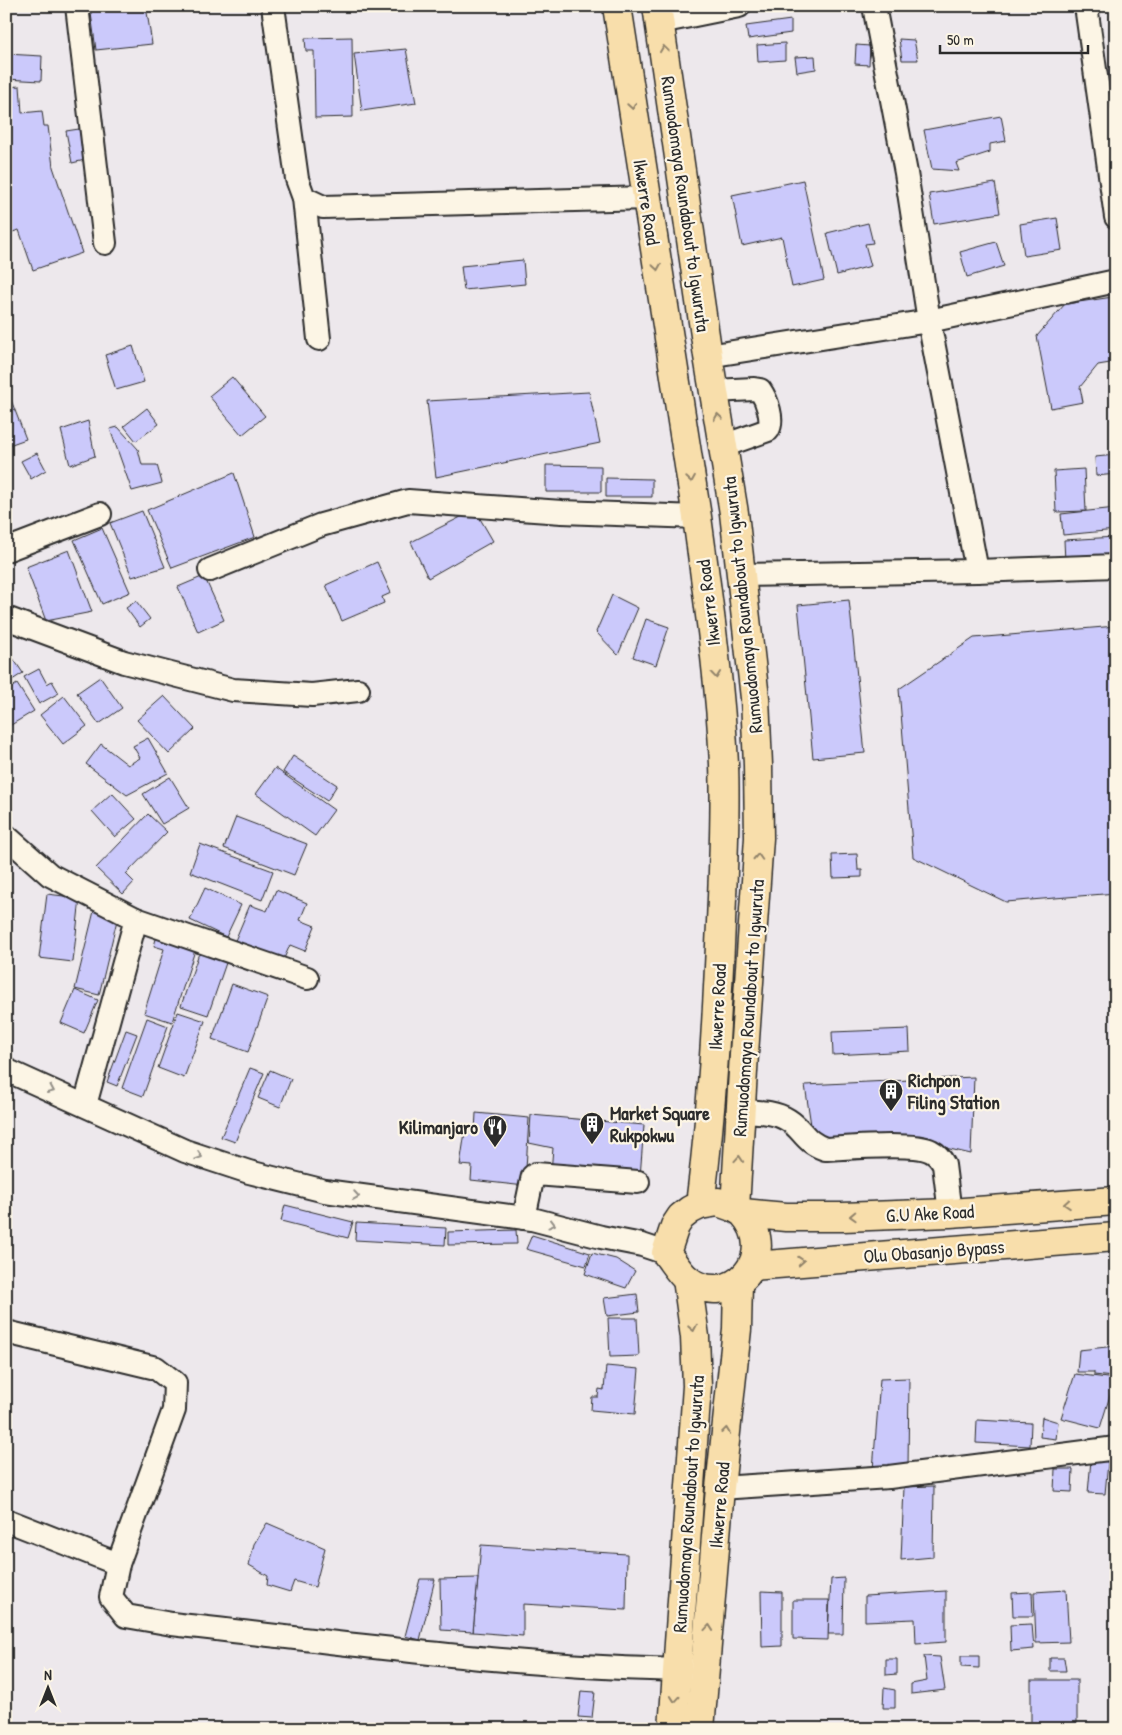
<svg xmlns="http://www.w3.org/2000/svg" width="1122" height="1735" font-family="'Patrick Hand',sans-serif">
<rect width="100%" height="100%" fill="#ede8ec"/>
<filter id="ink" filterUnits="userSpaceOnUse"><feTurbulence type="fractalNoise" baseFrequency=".02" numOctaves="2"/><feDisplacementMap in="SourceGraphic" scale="10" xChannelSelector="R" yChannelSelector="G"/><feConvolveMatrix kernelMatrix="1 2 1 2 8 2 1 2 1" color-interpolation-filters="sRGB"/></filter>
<g filter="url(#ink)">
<g fill="#cbc9fb" stroke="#2b2b2b">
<polygon points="90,6 146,6 152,44 96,50"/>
<polygon points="791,20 791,33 748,39 746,26"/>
<polygon points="352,37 353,117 315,118 314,51 306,51 305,38"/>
<polygon points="899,39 914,40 918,60 902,60"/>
<polygon points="785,43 785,60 758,62 757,45"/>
<polygon points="856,45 870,46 869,65 855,64"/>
<polygon points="406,49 416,103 362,111 354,54"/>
<polygon points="6,54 42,56 41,81 6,79"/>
<polygon points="815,56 816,69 797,72 795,57"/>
<polygon points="1116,67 1116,82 1110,85 1105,72"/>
<polygon points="20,86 22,113 42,111 44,126 48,126 53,167 82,253 33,270 19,230 6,234 6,87"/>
<polygon points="1001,116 1006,141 990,144 990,152 956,163 959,171 932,169 924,130"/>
<polygon points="79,129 85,160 72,163 66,131"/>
<polygon points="803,180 824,280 792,287 782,237 742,246 732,195"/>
<polygon points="995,183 1000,213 934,224 929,194"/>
<polygon points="1057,218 1062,250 1024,256 1020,224"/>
<polygon points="868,223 873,243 865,244 871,266 837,275 827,233"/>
<polygon points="996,242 1004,266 967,277 960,252"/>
<polygon points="523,260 525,284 464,290 461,266"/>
<polygon points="1113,297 1116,314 1116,362 1098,365 1080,387 1083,402 1051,408 1037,336 1065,304"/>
<polygon points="133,346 144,382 116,390 105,355"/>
<polygon points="232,377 265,416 242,435 209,396"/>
<polygon points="6,387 26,439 6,446"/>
<polygon points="589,392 600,443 436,477 427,401"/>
<polygon points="147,408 159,424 136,441 124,426"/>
<polygon points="88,421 95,456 70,465 61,430"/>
<polygon points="118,427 138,449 142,465 157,465 162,483 132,491 110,429"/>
<polygon points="37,453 46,470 31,479 21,461"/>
<polygon points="1116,455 1116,474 1096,476 1095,457"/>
<polygon points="546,465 601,466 601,492 546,492"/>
<polygon points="1084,469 1086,511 1056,512 1054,471"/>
<polygon points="234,473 255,537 172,568 147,510"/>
<polygon points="606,478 652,479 652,497 606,497"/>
<polygon points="1116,508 1116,530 1063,535 1061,514"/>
<polygon points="475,510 493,541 428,578 411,542"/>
<polygon points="142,511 165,567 132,577 110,523"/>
<polygon points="102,528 130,592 102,604 74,540"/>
<polygon points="1116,537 1116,559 1065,562 1064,540"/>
<polygon points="69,550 92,612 46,621 26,567"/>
<polygon points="377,562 391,593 382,597 384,603 342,621 326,585"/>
<polygon points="204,576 224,620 198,632 178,587"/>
<polygon points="612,595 638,608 618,655 596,632"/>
<polygon points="849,600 865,753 813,758 798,605"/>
<polygon points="136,601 150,619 140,627 126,608"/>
<polygon points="646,619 669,627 656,665 633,657"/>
<polygon points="1116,626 1116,893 1006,902 913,857 899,689 974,638"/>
<polygon points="6,648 23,673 6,684"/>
<polygon points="39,669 47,684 52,681 59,693 39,704 24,677"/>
<polygon points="100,677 122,708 99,724 77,693"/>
<polygon points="17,684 34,711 6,728 6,691"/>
<polygon points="64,696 87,726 63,744 40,715"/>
<polygon points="164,696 195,729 169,754 137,720"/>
<polygon points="148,738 168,773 127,795 86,764 101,744 128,765 140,758 133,746"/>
<polygon points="293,756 337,785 327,801 283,772"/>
<polygon points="275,768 334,810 315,836 256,794"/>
<polygon points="170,777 189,808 162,824 143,794"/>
<polygon points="112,793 136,819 115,837 92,811"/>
<polygon points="148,814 167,832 126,874 134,882 123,894 96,868"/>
<polygon points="236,817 307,844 294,875 224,848"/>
<polygon points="200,844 273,871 262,900 190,872"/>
<polygon points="857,854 858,870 862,870 862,877 833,878 832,855"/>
<polygon points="205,888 241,905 226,937 190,920"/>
<polygon points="276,890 307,903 300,920 315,926 305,951 290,945 282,963 234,943 250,905 267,911"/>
<polygon points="6,894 12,896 6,913"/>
<polygon points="47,894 80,898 73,962 39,958"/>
<polygon points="94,911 118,916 99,995 75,989"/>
<polygon points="158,932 197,944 172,1022 144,1013 164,949 154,946"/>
<polygon points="200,950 227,960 208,1015 181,1006"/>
<polygon points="232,984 268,997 248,1052 212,1039"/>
<polygon points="75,990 98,1000 84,1033 61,1023"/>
<polygon points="178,1012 205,1021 184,1078 158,1068"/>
<polygon points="147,1018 168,1026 143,1096 122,1088"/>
<polygon points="909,1029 910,1051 833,1055 832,1032"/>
<polygon points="126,1030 137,1034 117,1086 107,1082"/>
<polygon points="250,1068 264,1073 235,1142 221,1137"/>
<polygon points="270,1070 291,1079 280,1107 258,1098"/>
<polygon points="974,1077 971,1154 937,1146 814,1145 805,1085"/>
<polygon points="476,1113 529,1118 525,1186 471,1180 472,1166 460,1165 465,1132 475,1132"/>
<polygon points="531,1115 644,1125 640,1177 551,1172 553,1148 529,1143"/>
<polygon points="285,1205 353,1222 348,1238 281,1221"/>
<polygon points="356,1223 446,1228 445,1245 355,1240"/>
<polygon points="516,1230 517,1244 448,1245 448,1232"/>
<polygon points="532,1235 590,1253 586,1266 526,1249"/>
<polygon points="592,1253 616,1259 635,1271 626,1288 585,1274"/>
<polygon points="637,1294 639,1312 607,1316 604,1298"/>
<polygon points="608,1318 637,1318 639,1356 610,1357"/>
<polygon points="1116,1346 1113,1377 1094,1375 1094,1372 1077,1372 1079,1350"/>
<polygon points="606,1366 639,1369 635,1414 591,1410 592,1397 598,1397 599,1389 604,1390"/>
<polygon points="1075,1374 1115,1379 1100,1428 1061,1418"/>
<polygon points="909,1378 908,1468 873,1470 880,1379"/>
<polygon points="1042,1417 1058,1422 1056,1439 1040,1437"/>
<polygon points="977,1420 1031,1423 1030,1446 976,1443"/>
<polygon points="1091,1460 1108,1462 1105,1494 1088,1493"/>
<polygon points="1055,1469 1073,1469 1072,1492 1054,1491"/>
<polygon points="934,1486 933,1557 901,1560 904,1487"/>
<polygon points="267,1523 325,1548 315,1587 294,1581 290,1592 267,1585 268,1576 249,1565 254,1544"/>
<polygon points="481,1545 627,1554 626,1610 523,1604 523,1636 473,1632"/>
<polygon points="478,1578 473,1632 441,1630 440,1579"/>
<polygon points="844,1578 843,1634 828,1634 831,1579"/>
<polygon points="420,1579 435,1579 420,1640 405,1636"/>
<polygon points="1066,1590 1069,1642 1036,1643 1034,1592"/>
<polygon points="761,1591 782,1592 782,1646 762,1647"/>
<polygon points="946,1591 946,1642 916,1644 915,1619 865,1621 865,1596"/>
<polygon points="1032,1592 1033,1616 1013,1616 1012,1593"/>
<polygon points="793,1600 829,1600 828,1640 793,1639"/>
<polygon points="1032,1624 1034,1649 1011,1651 1010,1625"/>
<polygon points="924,1656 940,1657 945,1690 911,1694 911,1684 927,1681"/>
<polygon points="961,1656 979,1656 979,1668 961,1667"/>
<polygon points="1050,1658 1064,1658 1066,1671 1050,1671"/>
<polygon points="886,1659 897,1659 897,1674 886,1675"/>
<rect x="1031" y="1680" width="46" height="49"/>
<polygon points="884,1688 895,1690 895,1708 883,1708"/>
<polygon points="581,1691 595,1692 592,1718 578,1717"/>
<polygon points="954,1725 954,1729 916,1729 916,1726"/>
</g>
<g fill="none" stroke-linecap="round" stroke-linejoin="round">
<defs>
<g id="minor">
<polyline points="77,6 105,243"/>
<polyline points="273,6 297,179 304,198 323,207 647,198"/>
<polyline points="874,6 906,173 929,321 977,571"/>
<polyline points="1086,6 1116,217"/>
<polyline points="660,22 739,6"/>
<polyline points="304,198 319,339"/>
<polyline points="708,356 929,321 1116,281"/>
<path d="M714,391L754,389L760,390C767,400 774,420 768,430L723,446"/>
<polyline points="6,550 100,514"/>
<polyline points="210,570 321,525 408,501 562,512 697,517"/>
<polyline points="742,575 977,571 1116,566"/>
<polyline points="6,618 124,662 233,690 312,695 358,690"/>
<polyline points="6,836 50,875 136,919 307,978"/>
<polyline points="6,1070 185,1151 249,1172 325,1191 532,1219 601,1237 642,1245 666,1253"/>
<polyline points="85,1105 136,919"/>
<path d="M741,1111C757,1112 774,1111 788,1120C804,1130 803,1141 825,1149C847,1148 914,1142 931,1151C937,1154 941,1159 944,1165L950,1213"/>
<polyline points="524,1218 532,1180 533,1176 536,1174 638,1182"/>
<path d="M6,1332L156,1368L175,1383L174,1410L118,1564L111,1597L126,1616L172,1624C346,1643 519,1668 694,1670"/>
<polyline points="720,1488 889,1477 1116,1448"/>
<polyline points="6,1520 118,1564"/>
</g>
<g id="major">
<path d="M617,6L697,517C708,599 720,681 724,764C726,817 723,870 721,923C717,1017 712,1111 700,1205"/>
<polyline points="657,6 708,356 734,513 755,698 758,765 759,838 744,1054 735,1208"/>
<path d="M743,1213C782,1256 731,1311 688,1280C680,1274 673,1262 666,1253L675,1226L681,1217L690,1210L700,1205L718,1202L735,1208L743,1213L786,1217H843L950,1213L1116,1201"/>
<polyline points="753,1266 1116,1237"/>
<polyline points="673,1729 697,1386 695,1337 687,1279"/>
<polyline points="700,1729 720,1488 737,1329 738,1282"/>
</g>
</defs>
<use href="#minor" stroke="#2b2b2b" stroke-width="26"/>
<use href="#major" stroke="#2b2b2b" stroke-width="31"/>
<use href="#minor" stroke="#fcf5e5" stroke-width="22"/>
<use href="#major" stroke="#f8deab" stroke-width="28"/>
</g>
<defs><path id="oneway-chevron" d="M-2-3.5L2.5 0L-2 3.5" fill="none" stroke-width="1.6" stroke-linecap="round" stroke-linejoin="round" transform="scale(1.25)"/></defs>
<g stroke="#92846b">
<use href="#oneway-chevron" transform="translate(664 49) rotate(-98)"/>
<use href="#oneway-chevron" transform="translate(632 106) rotate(81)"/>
<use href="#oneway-chevron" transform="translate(657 267) rotate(81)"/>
<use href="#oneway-chevron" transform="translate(718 417) rotate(-99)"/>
<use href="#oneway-chevron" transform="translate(691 479) rotate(81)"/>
<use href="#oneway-chevron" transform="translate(716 675) rotate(84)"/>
<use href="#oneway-chevron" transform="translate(758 857) rotate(-87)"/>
<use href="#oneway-chevron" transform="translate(739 1159) rotate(-86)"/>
<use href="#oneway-chevron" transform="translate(1067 1204) rotate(176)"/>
<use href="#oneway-chevron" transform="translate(853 1216) rotate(178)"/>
<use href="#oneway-chevron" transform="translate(801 1261) rotate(-4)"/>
<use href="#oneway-chevron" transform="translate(693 1328) rotate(79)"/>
<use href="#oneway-chevron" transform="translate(726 1431) rotate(-84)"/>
<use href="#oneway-chevron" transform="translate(709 1628) rotate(-85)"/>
<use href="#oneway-chevron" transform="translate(675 1699) rotate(95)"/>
</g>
<g stroke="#949088">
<use href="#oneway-chevron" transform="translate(51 1090) rotate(24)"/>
<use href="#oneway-chevron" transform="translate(199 1156) rotate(18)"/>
<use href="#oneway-chevron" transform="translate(356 1196) rotate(9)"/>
<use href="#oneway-chevron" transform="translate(552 1224) rotate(15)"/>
</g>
</g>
<defs>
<symbol id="building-pin" viewBox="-11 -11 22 30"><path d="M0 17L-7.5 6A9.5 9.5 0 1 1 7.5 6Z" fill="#2b2b2b" stroke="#fcf5e5"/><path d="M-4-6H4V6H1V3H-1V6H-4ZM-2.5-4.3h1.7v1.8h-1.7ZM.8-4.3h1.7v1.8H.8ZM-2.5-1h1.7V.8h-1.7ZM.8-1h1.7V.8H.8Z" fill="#fff"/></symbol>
<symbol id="restaurant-pin" viewBox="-11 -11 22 30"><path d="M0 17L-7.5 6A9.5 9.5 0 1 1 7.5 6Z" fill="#2b2b2b" stroke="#fcf5e5"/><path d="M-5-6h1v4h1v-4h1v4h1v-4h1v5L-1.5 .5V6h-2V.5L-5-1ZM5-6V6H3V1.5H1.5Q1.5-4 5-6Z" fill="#fff"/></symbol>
</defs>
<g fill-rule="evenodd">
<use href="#building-pin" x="877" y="1077" width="28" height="38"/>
<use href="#building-pin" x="578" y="1110" width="28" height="38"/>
<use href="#restaurant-pin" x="481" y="1113" width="28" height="38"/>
</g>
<g text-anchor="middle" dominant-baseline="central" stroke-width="4.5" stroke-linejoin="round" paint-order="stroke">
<g font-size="19" fill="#2b2b2b" stroke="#fcf5e5">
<text transform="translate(647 202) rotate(81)">Ikwerre Road</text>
<text transform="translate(686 204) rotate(82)">Rumuodomaya Roundabout to Igwuruta</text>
<text transform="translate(708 603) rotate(-97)">Ikwerre Road</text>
<text transform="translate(742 605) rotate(-96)">Rumuodomaya Roundabout to Igwuruta</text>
<text transform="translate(717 1007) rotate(-87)">Ikwerre Road</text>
<text transform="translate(748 1008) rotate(-86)">Rumuodomaya Roundabout to Igwuruta</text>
<text transform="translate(930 1213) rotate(-3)">G.U Ake Road</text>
<text transform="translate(934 1251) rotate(-4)">Olu Obasanjo Bypass</text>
<text transform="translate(688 1504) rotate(-86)">Rumuodomaya Roundabout to Igwuruta</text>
<text transform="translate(719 1505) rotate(-85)">Ikwerre Road</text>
</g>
<g font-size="19" font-weight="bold" fill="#2b2b2b" stroke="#fcf5e5" text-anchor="start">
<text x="908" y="1080">Richpon<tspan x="908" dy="22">Filing Station</tspan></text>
<text x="610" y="1113">Market Square<tspan x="610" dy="22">Rukpokwu</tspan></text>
<text x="478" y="1127" text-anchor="end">Kilimanjaro</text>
</g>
</g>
<rect width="1122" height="1735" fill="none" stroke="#fcf5e5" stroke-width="25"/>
<rect x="12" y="12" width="1097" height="1710" fill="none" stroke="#2b2b2b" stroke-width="2" filter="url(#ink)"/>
<g transform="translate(48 1688)" stroke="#fcf5e5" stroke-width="4" paint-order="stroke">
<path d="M0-4L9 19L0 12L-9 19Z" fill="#2b2b2b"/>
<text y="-8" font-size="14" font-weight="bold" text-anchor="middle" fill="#2b2b2b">N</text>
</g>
<path d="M940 45v8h148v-8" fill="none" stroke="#2b2b2b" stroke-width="2.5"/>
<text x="947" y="45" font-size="15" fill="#2b2b2b" stroke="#fcf5e5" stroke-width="4" paint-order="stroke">50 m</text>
</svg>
